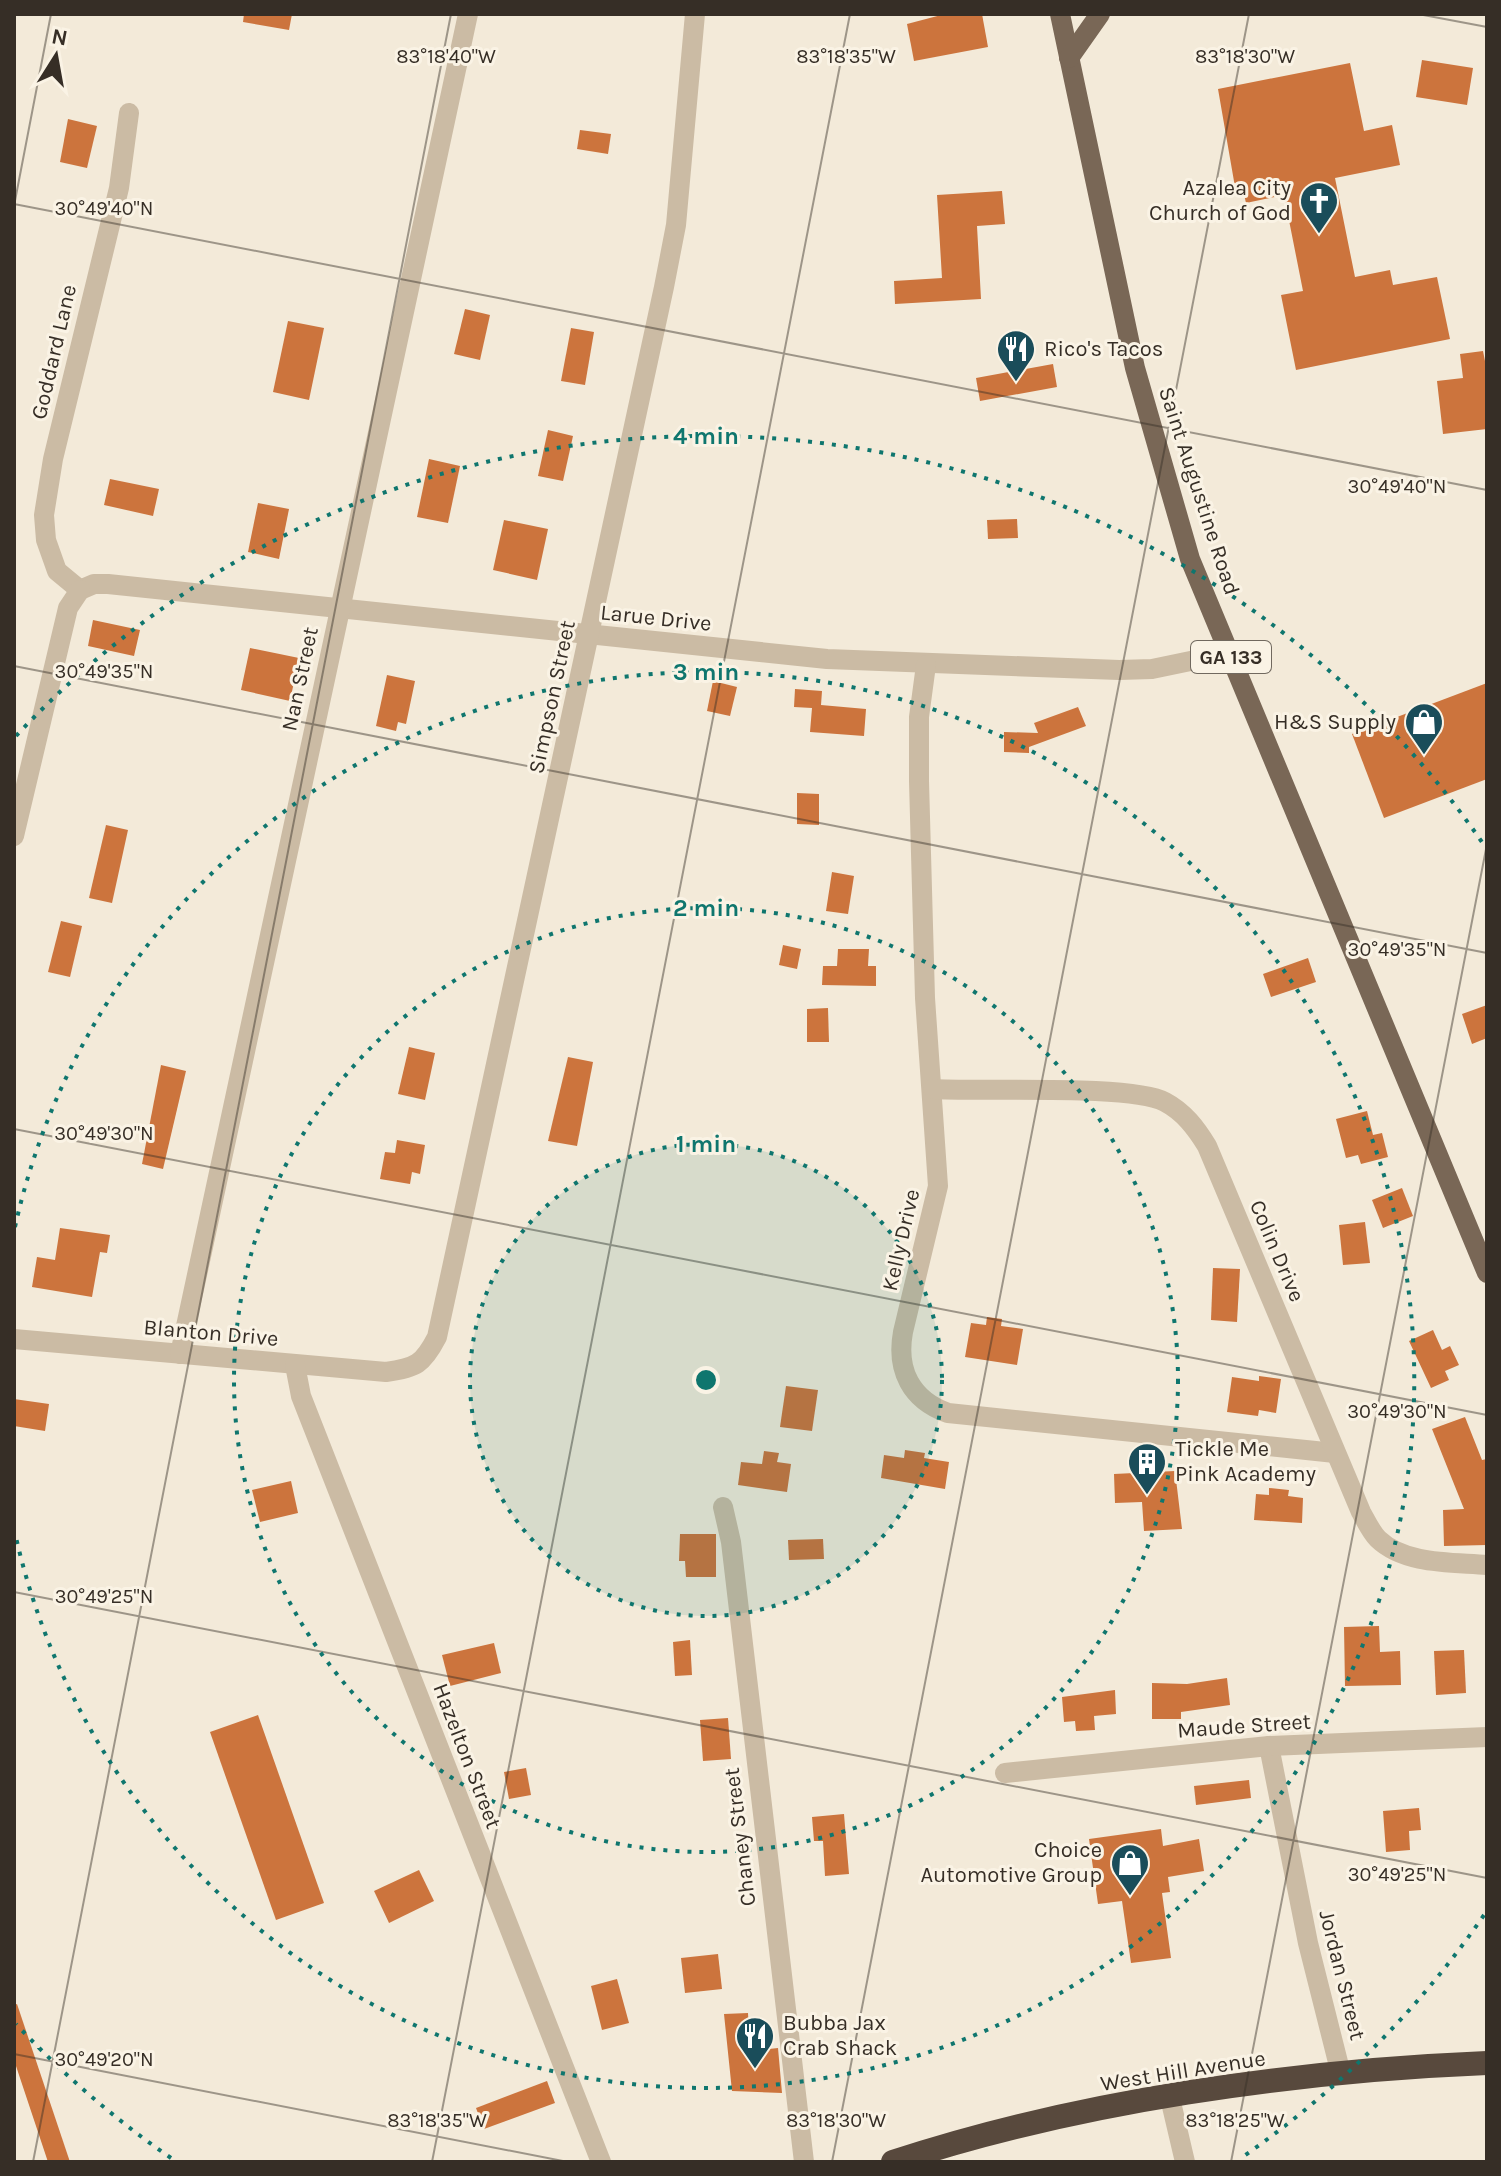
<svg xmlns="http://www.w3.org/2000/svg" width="1501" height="2176" font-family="Karla,sans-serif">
<rect width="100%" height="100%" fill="#f3ead9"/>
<g fill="#cc743d">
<polygon points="244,14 292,14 289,30 243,22"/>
<polygon points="945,14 982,14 988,47 914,61 907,24"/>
<polygon points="1422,60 1473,68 1467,105 1416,97"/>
<polygon points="1350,63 1364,131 1392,125 1400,165 1335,178 1355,277 1390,270 1393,285 1437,277 1450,339 1296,370 1281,295 1303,291 1284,195 1246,203 1242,186 1235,187 1218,89"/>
<polygon points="68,119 97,126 87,168 60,162"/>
<polygon points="580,130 611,134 608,154 577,149"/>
<polygon points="1002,191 1005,224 977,226 981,299 895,304 894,281 942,278 937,195"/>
<polygon points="465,309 490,315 480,360 454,354"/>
<polygon points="288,321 324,328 309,400 273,392"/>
<polygon points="571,328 594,332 585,385 561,381"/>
<polygon points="1483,351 1487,371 1487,429 1443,434 1437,381 1463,378 1460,354"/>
<polygon points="1053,364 1057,387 980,401 976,378"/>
<polygon points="548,430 573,436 563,481 538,476"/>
<polygon points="429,459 460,466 448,523 417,517"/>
<polygon points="110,479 159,489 153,516 104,505"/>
<polygon points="258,503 289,509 279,559 248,552"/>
<polygon points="1017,519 1018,538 988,539 987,520"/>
<polygon points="504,520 548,529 537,580 493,570"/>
<polygon points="93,620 140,630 134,656 88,646"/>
<polygon points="250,648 299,658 290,701 241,690"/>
<polygon points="387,675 415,681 406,724 398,722 396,731 376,726"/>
<polygon points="713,681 737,687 730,716 707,711"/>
<polygon points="1487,683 1487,779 1384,818 1352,734"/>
<polygon points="795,689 822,691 821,705 866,709 864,736 810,732 812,708 794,707"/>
<polygon points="1078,707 1086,726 1029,747 1029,753 1004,752 1004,732 1038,733 1034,723"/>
<polygon points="797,793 819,794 819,825 797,824"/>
<polygon points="106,825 128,830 112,903 89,898"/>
<polygon points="832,872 854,876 848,914 826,911"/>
<polygon points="61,921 82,926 70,977 48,972"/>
<polygon points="783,945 801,949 797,969 779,965"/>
<polygon points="838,949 869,949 868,966 876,966 876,986 822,985 823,966 837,966"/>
<polygon points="1308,958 1316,982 1271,997 1263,974"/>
<polygon points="1487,1005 1487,1038 1472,1044 1462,1014"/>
<polygon points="828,1008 829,1042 807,1042 807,1009"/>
<polygon points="409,1047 435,1053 425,1100 398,1094"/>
<polygon points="568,1057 593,1062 577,1146 548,1141"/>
<polygon points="161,1065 186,1071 163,1169 142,1164"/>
<polygon points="1367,1111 1373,1135 1382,1133 1388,1157 1361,1164 1358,1155 1346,1158 1336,1119"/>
<polygon points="397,1140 425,1145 420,1174 412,1172 410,1184 380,1179 385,1152 395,1153"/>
<polygon points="1402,1188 1413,1216 1383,1228 1372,1200"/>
<polygon points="1365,1222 1370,1263 1343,1265 1339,1225"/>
<polygon points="60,1228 110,1235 107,1253 100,1252 92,1297 32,1287 37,1257 55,1260"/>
<polygon points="1213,1268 1240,1269 1237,1322 1211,1320"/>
<polygon points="987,1317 1002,1319 1001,1326 1023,1329 1017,1365 965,1357 971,1323 986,1325"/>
<polygon points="1433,1330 1442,1350 1450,1346 1459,1365 1445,1371 1449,1380 1431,1388 1409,1341"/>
<polygon points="1259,1376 1281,1379 1276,1413 1259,1410 1258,1416 1227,1412 1232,1377 1259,1381"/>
<polygon points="786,1386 818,1390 812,1431 780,1427"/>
<polygon points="14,1399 49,1404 45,1431 14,1426"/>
<polygon points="1465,1417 1482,1460 1487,1459 1487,1545 1444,1546 1443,1510 1464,1509 1432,1429"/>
<polygon points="905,1450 925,1453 924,1458 949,1462 945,1489 881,1478 884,1455 904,1458"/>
<polygon points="764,1451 779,1453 777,1462 791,1464 787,1492 738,1485 741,1462 762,1464"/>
<polygon points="1175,1471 1182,1529 1144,1531 1142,1502 1115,1503 1114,1474"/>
<polygon points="291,1481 298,1513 260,1522 252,1490"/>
<polygon points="1269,1488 1289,1490 1288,1496 1303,1498 1302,1523 1254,1520 1256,1494 1269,1495"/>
<polygon points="680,1534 716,1534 716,1577 686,1577 685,1561 679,1561"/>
<polygon points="823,1539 824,1559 789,1560 788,1540"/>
<polygon points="1379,1626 1380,1652 1400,1651 1401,1685 1345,1686 1344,1627"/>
<polygon points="690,1640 692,1675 675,1676 673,1642"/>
<polygon points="494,1643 501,1673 450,1686 442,1655"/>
<polygon points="1464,1650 1466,1693 1436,1695 1434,1651"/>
<polygon points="1227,1678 1230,1705 1181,1712 1181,1719 1152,1719 1152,1683 1187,1684"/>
<polygon points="1115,1690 1116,1714 1094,1716 1095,1730 1076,1731 1075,1721 1064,1722 1062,1697"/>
<polygon points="258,1715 324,1903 276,1920 210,1732"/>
<polygon points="728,1718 731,1759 703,1761 700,1720"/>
<polygon points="526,1768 531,1795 509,1799 504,1772"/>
<polygon points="1249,1780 1251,1798 1196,1805 1194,1786"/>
<polygon points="1419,1808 1421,1830 1409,1831 1410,1850 1386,1852 1383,1811"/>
<polygon points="844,1814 849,1874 825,1876 823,1841 814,1841 812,1817"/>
<polygon points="1161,1829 1163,1846 1199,1839 1204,1871 1168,1877 1170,1892 1162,1893 1171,1958 1131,1963 1122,1901 1098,1904 1089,1839"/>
<polygon points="419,1870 434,1901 389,1923 374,1891"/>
<polygon points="718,1954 722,1989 685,1993 681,1958"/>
<polygon points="617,1979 629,2023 602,2030 591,1986"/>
<polygon points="17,2004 70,2162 48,2162 14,2060 14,2005"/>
<polygon points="748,2013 750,2051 778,2048 782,2093 732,2091 724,2014"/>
<polygon points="547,2081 555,2103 484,2129 476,2108"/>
</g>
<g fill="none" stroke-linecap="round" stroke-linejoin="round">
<g stroke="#cbbba4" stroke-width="20">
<polyline points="80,590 94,584 108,584 827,659 1119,670 1152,669 1229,653"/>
<polyline points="80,590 57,571 46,540 44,515 53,459 119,188 129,113"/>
<path d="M926,665L919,717V781L925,998L938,1186L903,1332C896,1370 911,1400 948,1413L1335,1453"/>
<polyline points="14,836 68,608 80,590"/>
<path d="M933,1089C981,1092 1132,1084 1165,1102C1184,1112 1196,1128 1207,1146L1361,1512C1366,1521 1371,1532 1378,1539C1405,1565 1453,1562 1487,1565"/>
<path d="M14,1339L386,1372C416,1368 423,1364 437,1337L664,287L676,225L695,14"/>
<polyline points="180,1354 468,14"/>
<polyline points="295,1365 301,1396 601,2162"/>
<polyline points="723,1507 731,1542 804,2162"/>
<polyline points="1269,1746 1308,1943 1341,2074"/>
<polyline points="1005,1773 1269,1746 1487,1737"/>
<polyline points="1170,2098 1185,2162"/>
</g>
<g stroke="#796756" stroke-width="20">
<polyline points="1060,14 1135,368 1190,559 1487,1273"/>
<polyline points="1069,58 1100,14"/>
</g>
<path stroke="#58493d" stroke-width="24" d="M893,2162C1078,2101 1293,2071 1487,2063"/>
</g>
<path fill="none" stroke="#362e26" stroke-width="2" stroke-opacity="0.45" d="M1418,14L1487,27M14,204L1487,490M14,206L51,14M14,666L1487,953M14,1129L1487,1415M14,1592L1487,1878M14,2054L568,2162M33,2162L451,14M432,2162L850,14M832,2162L1249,14M1231,2162L1487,844"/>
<circle cx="706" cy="1380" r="236" fill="#0f766e" fill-opacity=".12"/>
<g fill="none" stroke="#0f766e" stroke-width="4" stroke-dasharray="4 8">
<circle cx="706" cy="1380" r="236"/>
<circle cx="706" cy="1380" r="472"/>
<path d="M15 1227A708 708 0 1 1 15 1533"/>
<path d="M1484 1915A944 944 0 0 1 1241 2158M171 2158A944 944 0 0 1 16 2024M16 736A944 944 0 0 1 1484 845"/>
</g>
<defs>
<symbol id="church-pin" viewBox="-11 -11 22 30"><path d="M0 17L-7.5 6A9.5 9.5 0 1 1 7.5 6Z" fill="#1a4d5a" stroke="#faf3e5"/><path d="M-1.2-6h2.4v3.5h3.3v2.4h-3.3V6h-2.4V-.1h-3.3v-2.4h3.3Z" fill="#fff"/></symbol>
<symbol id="restaurant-pin" viewBox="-11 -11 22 30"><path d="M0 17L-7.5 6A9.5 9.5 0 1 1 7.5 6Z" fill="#1a4d5a" stroke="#faf3e5"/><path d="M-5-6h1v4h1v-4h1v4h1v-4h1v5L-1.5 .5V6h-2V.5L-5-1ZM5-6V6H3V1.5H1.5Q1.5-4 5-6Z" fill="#fff"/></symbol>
<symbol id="shop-pin" viewBox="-11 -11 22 30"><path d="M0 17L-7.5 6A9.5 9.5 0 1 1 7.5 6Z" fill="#1a4d5a" stroke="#faf3e5"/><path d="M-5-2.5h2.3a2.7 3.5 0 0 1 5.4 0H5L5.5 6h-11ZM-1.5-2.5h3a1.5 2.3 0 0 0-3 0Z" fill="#fff"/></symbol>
<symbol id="building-pin" viewBox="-11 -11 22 30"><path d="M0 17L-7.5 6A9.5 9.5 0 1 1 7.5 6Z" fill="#1a4d5a" stroke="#faf3e5"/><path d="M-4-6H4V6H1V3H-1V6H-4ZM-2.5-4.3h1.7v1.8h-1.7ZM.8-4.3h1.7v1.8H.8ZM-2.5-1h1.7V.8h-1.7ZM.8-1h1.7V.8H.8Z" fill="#fff"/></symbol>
</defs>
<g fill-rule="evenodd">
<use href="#church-pin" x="1297" y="179" width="44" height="60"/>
<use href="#restaurant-pin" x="994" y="327" width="44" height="60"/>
<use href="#shop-pin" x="1402" y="700" width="44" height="60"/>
<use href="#building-pin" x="1125" y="1440" width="44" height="60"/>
<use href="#shop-pin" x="1108" y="1841" width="44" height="60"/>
<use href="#restaurant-pin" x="733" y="2014" width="44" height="60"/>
</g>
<g text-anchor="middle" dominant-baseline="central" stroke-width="6" stroke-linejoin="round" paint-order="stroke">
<rect fill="#faf3e5" stroke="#71695f" stroke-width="2" x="1191" y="641" width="80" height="32" rx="6"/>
<g font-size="20" font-weight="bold" fill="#362e26">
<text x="1231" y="657">GA 133</text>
</g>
<g font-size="22" fill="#362e26" stroke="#faf3e5" text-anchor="end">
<text x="1291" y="188">Azalea City<tspan x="1291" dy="25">Church of God</tspan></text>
<text x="1044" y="349" text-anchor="start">Rico's Tacos</text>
<text x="1396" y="722">H&amp;S Supply</text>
<text x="1175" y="1449" text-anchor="start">Tickle Me<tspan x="1175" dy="25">Pink Academy</tspan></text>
<text x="1102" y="1850">Choice<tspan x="1102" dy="25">Automotive Group</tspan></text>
<text x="783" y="2023" text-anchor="start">Bubba Jax<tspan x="783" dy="25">Crab Shack</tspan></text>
</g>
<g font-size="22" fill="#362e26" stroke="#faf3e5">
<text transform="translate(54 352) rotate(-77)">Goddard Lane</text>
<text transform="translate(1199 491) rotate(72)">Saint Augustine Road</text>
<text transform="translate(656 618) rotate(6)">Larue Drive</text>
<text transform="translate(300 679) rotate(-78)">Nan Street</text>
<text transform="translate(552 697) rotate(-78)">Simpson Street</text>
<text transform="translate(901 1240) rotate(-77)">Kelly Drive</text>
<text transform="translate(1277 1251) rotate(67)">Colin Drive</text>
<text transform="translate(211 1333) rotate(5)">Blanton Drive</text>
<text transform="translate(1244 1726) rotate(-4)">Maude Street</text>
<text transform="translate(467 1756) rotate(69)">Hazelton Street</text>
<text transform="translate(740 1837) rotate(-97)">Chaney Street</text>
<text transform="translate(1342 1975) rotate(76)">Jordan Street</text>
<text transform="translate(1183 2071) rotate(-9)">West Hill Avenue</text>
</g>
</g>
<g font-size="20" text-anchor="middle" fill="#362e26" stroke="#faf3e5" stroke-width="6" stroke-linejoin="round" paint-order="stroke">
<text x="446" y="63">83°18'40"W</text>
<text x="1245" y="63">83°18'30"W</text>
<text x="846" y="63">83°18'35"W</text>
<text x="104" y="215">30°49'40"N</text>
<text x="1397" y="493">30°49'40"N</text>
<text x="104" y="678">30°49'35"N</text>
<text x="1397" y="956">30°49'35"N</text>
<text x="104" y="1140">30°49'30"N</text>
<text x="1397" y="1418">30°49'30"N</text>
<text x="104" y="1603">30°49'25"N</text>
<text x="1397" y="1881">30°49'25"N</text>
<text x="104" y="2066">30°49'20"N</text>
<text x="437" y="2127">83°18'35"W</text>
<text x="836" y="2127">83°18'30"W</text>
<text x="1235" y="2127">83°18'25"W</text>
</g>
<circle cx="706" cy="1380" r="12" fill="#0f766e" stroke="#faf3e5" stroke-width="4"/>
<g font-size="24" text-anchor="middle" font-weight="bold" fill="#0f766e" stroke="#faf3e5" stroke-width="6" stroke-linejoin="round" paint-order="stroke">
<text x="706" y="444">4 min</text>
<text x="706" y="680">3 min</text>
<text x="706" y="916">2 min</text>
<text x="706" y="1152">1 min</text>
</g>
<rect width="1501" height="2176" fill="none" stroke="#362e26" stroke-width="32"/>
<g transform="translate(56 56) rotate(11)" stroke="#faf3e5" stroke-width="6" paint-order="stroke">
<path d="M0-6L14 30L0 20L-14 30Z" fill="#362e26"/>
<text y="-12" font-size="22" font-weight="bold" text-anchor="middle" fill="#362e26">N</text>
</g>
</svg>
